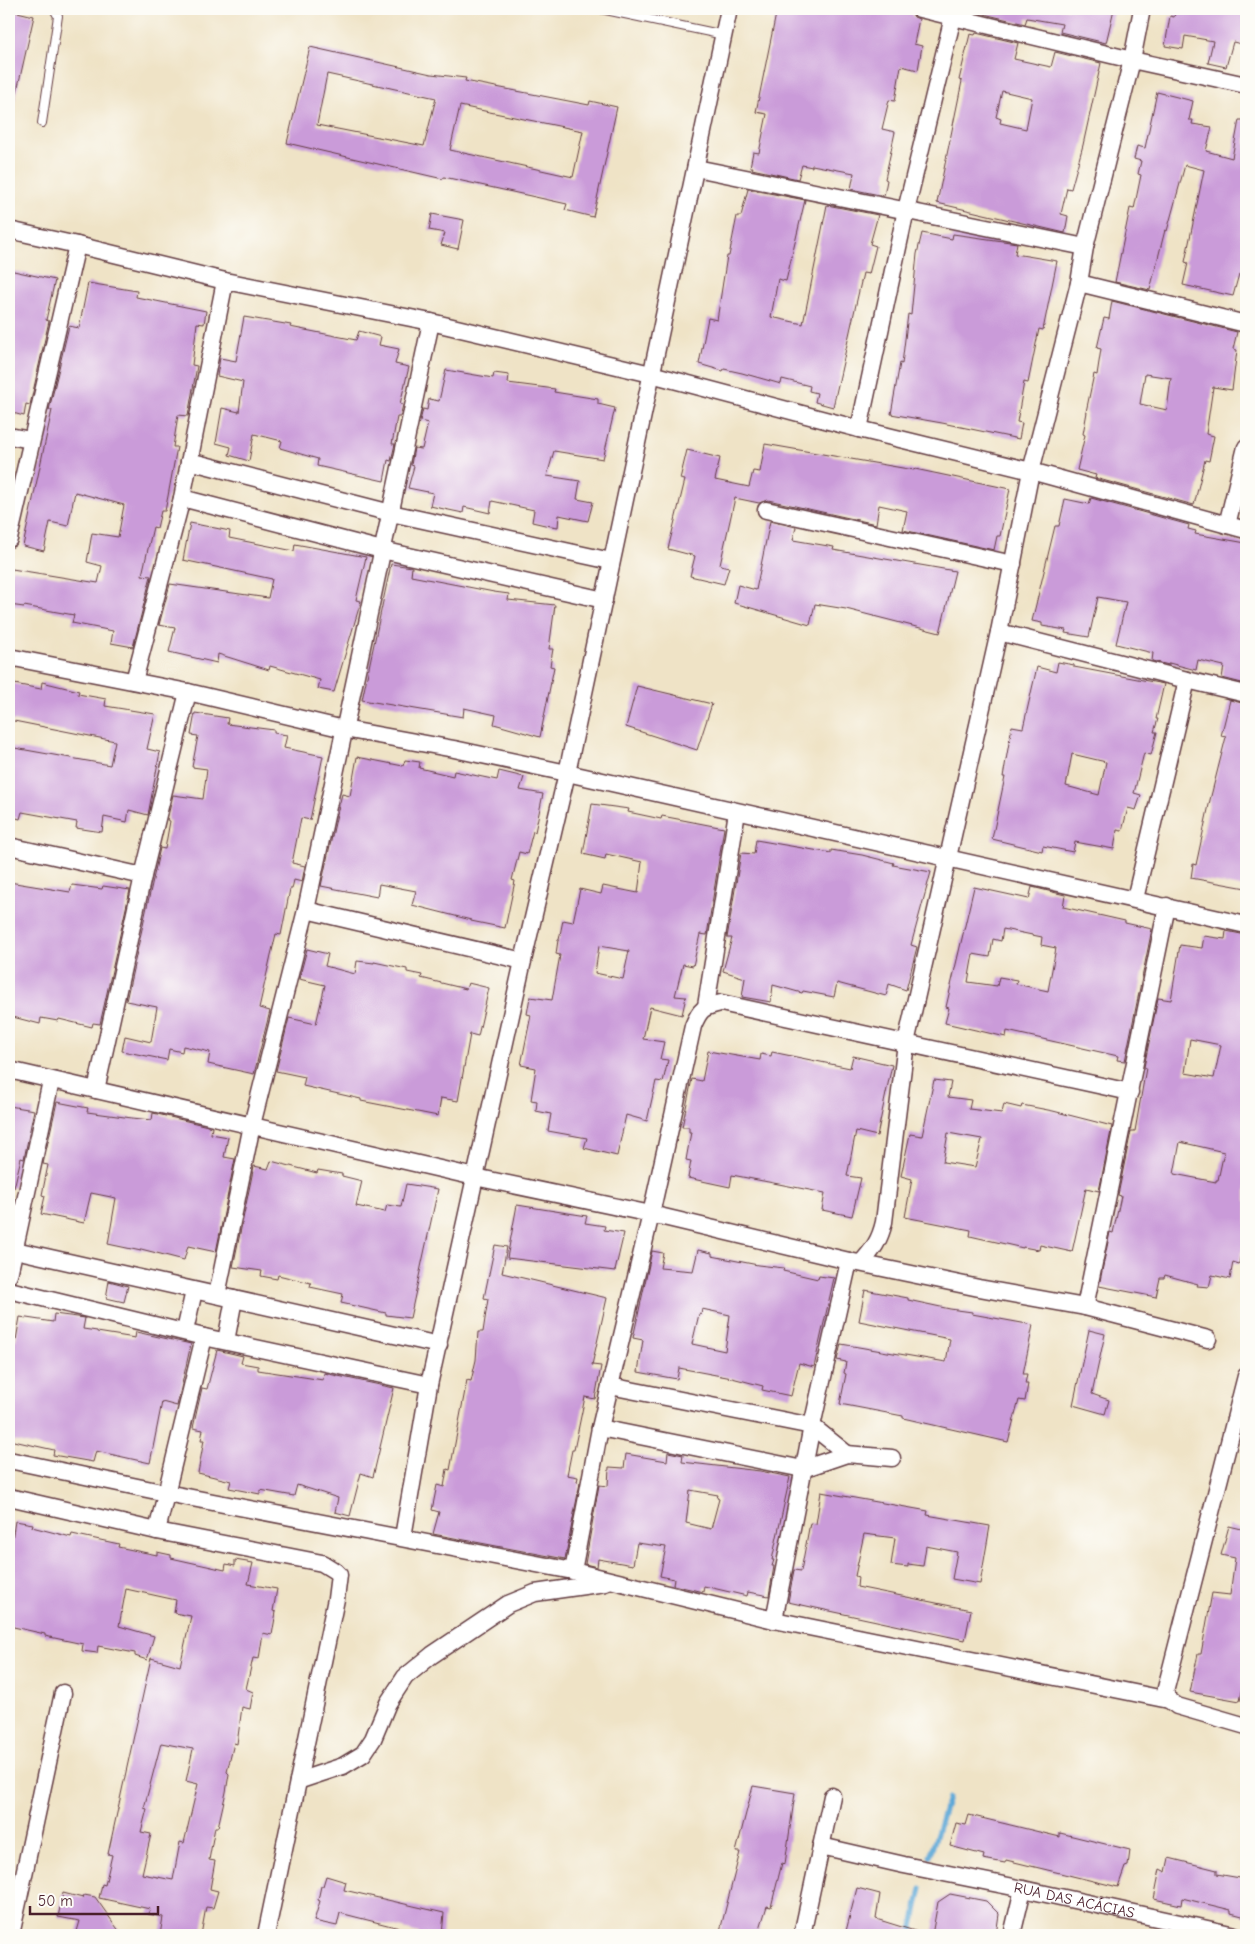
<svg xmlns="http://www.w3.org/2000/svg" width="1255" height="1944" font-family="'Comic Neue',sans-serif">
<rect width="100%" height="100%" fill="#fdfcf7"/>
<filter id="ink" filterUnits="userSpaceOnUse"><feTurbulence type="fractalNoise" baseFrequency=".02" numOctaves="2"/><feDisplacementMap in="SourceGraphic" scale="10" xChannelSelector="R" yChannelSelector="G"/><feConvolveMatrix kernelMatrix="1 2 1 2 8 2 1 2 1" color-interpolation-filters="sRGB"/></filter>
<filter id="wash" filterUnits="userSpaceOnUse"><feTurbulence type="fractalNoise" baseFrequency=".0096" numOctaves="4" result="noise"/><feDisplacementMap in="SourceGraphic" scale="20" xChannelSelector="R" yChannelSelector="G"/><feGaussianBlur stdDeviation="1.12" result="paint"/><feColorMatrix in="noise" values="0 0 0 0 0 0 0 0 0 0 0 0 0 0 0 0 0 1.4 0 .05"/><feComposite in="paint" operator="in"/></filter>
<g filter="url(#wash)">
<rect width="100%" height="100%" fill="#efe3c6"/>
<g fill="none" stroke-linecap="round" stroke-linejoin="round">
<g stroke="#5fa9d7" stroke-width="5">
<polyline points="930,1856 948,1798"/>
<polyline points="911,1935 921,1888"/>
</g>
</g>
<g id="blocks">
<g fill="#ca9bd9" fill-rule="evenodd">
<polygon points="777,9 888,9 911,12 914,17 919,19 914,44 922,46 918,70 901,66 895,101 889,100 882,129 895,132 885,179 887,180 884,196 851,189 854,173 812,165 812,167 802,165 798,179 752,169 753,167 750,167 753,152 759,153 767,114 756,112"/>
<polygon points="981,9 1114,9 1106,43 1060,32 1062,24 1027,18 1025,24 980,13"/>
<polygon points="1176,9 1246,9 1246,45 1233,42 1226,67 1208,63 1213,41 1185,36 1183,49 1165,46 1170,16 1174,17"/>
<polygon points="9,10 34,16 14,104 9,104"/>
<path d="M976,33L1018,43L1014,59L1051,67L1055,52L1101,63L1083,145L1071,189L1067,188L1061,214L1068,216L1065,233L937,203L958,101L962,81L959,80L970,34L975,35ZM1002,91L1032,98L1026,129L1000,123L1001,119L996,117Z"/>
<path d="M310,47L431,74L466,78L465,81L589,105L590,101L617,107L593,217L565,210L567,204L444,177L443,179L287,143ZM327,74L436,98L424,146L317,125ZM460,106L583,131L573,177L450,150Z"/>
<polygon points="1157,92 1193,101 1189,120 1193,120 1192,124 1212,127 1206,151 1232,158 1239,120 1246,120 1246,276 1239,274 1233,296 1183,285 1188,263 1185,262 1204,170 1185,165 1167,231 1165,230 1150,290 1115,282 1130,208 1134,209 1141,175 1138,174 1141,161 1134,159 1137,146 1145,148"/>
<polygon points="748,189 805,200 786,281 778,279 771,317 803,324 827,205 878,215 870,244 876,246 869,274 863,273 833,407 815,402 817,393 809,391 810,386 782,379 781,384 742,373 724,369 723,371 699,364 708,318 717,320 727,256 729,256 737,216 741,216"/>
<polygon points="432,214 464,220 458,249 441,245 445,233 429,230"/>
<polygon points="922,233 952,239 953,234 1017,243 1015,254 1057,261 1043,330 1039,329 1028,383 1024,382 1017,422 1022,423 1019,439 942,423 891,414 900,363 902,364 908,314 911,315 917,254"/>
<polygon points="9,270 55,280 46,320 49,321 30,405 26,404 24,416 9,412"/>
<polygon points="88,283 137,291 136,297 206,311 204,324 197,323 192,365 197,366 188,416 178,415 173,447 177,447 168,496 165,511 161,511 157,528 153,527 142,575 151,576 133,647 111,643 113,631 72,623 74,615 24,606 24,607 9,605 9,588 12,569 98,583 102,566 87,562 92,533 118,537 124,505 75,492 68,526 50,522 44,551 23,546 52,410 49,410 69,326 79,328"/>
<path d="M1112,301L1237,332L1233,349L1237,350L1232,390L1213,387L1206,434L1214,436L1209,461L1205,460L1194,505L1095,478L1096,475L1077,470L1085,435L1083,434L1087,412H1086L1094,374L1097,375L1101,349L1097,348L1104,318L1109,319ZM1145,374L1171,378L1167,410L1140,404Z"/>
<polygon points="244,317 291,325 290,327 356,340 359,331 381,337 379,345 399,349 395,364 409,367 400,404 403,405 400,417 397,417 392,444 395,444 391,461 388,460 384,481 317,466 318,459 280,448 282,441 254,434 249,461 229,455 231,447 216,443 222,408 239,412 243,382 217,376 220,358 236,361"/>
<polygon points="446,370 493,378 494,373 509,375 508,383 555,389 554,392 598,399 598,404 615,408 603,459 554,451 547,476 580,481 577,499 593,502 588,521 559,515 558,527 545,525 532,522 534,510 492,501 490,513 464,507 463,513 430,506 433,493 408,488 414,466 411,465 414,448 422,449 428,423 420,421 423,409 427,410 429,399 439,401"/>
<polygon points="765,444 914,470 915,469 1010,489 1000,536 997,536 994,550 903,530 907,511 879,505 876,524 768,500 759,503 735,498 720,565 729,567 724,584 690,576 695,556 668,549 685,480 680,479 687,450 720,458 715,480 749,487 753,471 760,472"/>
<polygon points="1091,498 1189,525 1188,529 1196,531 1195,534 1246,543 1246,684 1222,678 1224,666 1198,660 1196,670 1169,663 1169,665 1152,661 1153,653 1116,644 1126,602 1098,597 1089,637 1065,633 1066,630 1042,626 1042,623 1032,621 1055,526 1059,526 1065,499 1089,504"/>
<polygon points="770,521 796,527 793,540 834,547 833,550 955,571 940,633 846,609 815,604 810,625 734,603 738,585 756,590"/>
<polygon points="190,523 230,531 229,538 294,551 295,544 366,557 356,600 361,601 334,692 318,689 320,680 270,666 269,670 218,654 217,663 169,652 175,628 159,625 170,584 268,598 272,579 183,560"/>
<polygon points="391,564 412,567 411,576 494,592 509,594 508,600 555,605 549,649 553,649 550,666 554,667 540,737 494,724 496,715 464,708 463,717 362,700"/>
<path d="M1058,662L1074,665V667L1164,684L1156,719H1158L1154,732H1157L1151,755L1144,753L1134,793L1141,795L1136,810L1128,808L1122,831L1117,830L1114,849L1075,842L1073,852L1043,846L1042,851L992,839L1005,777H1003L1012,726L1023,728L1037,667L1056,672ZM1072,754L1106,762L1099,795L1066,786Z"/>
<polygon points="42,682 79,691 78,694 106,699 105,706 155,714 147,749 160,752 148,815 129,810 127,822 104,817 102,832 76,828 77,822 22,812 20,819 9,816 9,747 110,765 115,741 9,720 9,683 41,689"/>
<polygon points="637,686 712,704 697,750 626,727"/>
<polygon points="1230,700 1246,704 1246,888 1191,878 1193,864 1196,865 1210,800 1226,737 1221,736"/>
<polygon points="195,713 228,718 227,724 274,730 274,733 287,735 284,748 323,756 310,820 301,818 292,863 305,866 302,882 294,880 292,889 290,889 281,935 276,934 271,955 259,1008 270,1011 254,1074 208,1064 210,1052 183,1046 182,1052 169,1049 167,1060 122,1051 125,1036 151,1042 157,1007 126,1001 160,848 165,849 170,821 167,820 173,795 203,799 207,769 192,767 198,736 191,735"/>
<polygon points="357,757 403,766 405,760 420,762 419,768 453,776 454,771 497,780 499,771 524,777 520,790 543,794 535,832 533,831 527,854 519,852 512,880 515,881 505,928 471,921 471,920 412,905 416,891 379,884 377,897 321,886 337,814 342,794 350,796"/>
<path d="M592,804L629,809L628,812L661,819L662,816L724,828L707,935L700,934L693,966L683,964L675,996L686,997L682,1015L650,1007L643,1039L664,1042L660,1059L668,1060L663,1082L656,1081L647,1121L626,1115L617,1156L584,1148L587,1138L548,1131L551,1114L536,1111L537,1101L531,1100L536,1068L521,1065L531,1015L527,1014L530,997L552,1000L560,955L556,954L558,940H559L563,920L573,922L580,889L601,894L603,886L638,893L642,862L606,854L605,859L583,854ZM599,946L629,951L623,979L595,973Z"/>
<polygon points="756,840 831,853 831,850 862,855 894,863 893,865 931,872 911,945 917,947 906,990 889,984 886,996 837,983 834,997 803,991 802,993 773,985 771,1002 742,997 745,978 723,971 732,938 727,938 741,853 754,854"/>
<polygon points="9,882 70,892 72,885 102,889 103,886 130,890 100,1024 93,1023 92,1027 59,1019 58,1021 41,1018 40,1024 9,1016"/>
<path d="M974,887L1029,899L1032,887L1065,895L1063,907L1125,921V923L1152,929L1125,1061L1117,1060L1118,1056L1007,1031L1006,1037L945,1023L949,1008L946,1007ZM1003,929L1042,937L1041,945L1056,948L1048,991L1016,984L1017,980L999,977L997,986L968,982L973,954L990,957L993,939L1001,941Z"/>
<path d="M1226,931L1246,935V1246L1243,1245L1239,1264L1233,1262L1230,1279L1212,1275L1209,1287L1197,1286L1198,1284L1165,1275L1164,1278H1160L1156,1297L1099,1286L1110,1232L1113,1233L1121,1196L1118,1195L1131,1131H1135L1146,1068L1144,1067L1158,998L1171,1000L1180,945L1202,948L1204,936L1225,939ZM1190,1039L1221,1045L1214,1078L1185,1073ZM1180,1142L1224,1152L1218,1180H1216V1182L1174,1174Z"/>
<polygon points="307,949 328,954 325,966 355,974 357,961 374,963 374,962 407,969 407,972 422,975 421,978 466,989 468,983 489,988 478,1036 470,1034 458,1101 441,1098 438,1116 361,1101 361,1099 303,1086 305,1077 276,1071 289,1018 316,1024 325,985 299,979"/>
<polygon points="708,1051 760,1060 761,1054 771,1056 772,1052 850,1068 853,1056 892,1065 877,1136 856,1131 847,1176 861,1178 852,1216 822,1210 825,1193 732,1175 730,1187 688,1178 691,1161 686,1160 691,1132 689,1132 689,1127 682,1127 692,1079 702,1081"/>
<path d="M934,1080L951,1082L948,1097L971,1100L969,1109L1002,1113L1004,1104L1021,1108L1022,1105L1053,1111L1112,1126L1099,1191L1086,1188L1072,1252L1040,1245L1039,1250L1023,1247V1248L970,1236L971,1230L905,1217L912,1179L901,1176L910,1134L922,1136ZM948,1133L982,1139L975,1167L943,1162Z"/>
<polygon points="57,1102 88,1108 87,1112 132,1118 152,1120 153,1113 212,1127 211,1134 228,1137 224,1157 235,1159 216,1252 188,1246 184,1260 141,1249 141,1251 108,1244 116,1198 91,1193 84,1223 41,1214 45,1196 42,1195 48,1165 43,1164"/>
<polygon points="9,1106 34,1110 24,1159 21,1158 14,1188 9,1187"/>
<polygon points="271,1161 317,1173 318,1170 342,1174 342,1176 362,1181 356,1206 385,1212 387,1205 401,1207 406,1184 438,1189 410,1318 386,1315 386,1313 341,1303 343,1294 310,1287 311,1283 278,1275 277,1279 261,1276 262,1271 233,1267 254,1166 268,1169"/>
<polygon points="517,1205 587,1216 585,1223 605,1226 604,1230 624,1233 615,1271 507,1258"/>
<polygon points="495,1245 507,1247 502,1273 607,1298 592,1365 601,1366 595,1399 585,1397 574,1450 572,1450 567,1475 578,1477 577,1482 580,1483 565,1559 433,1534 439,1512 432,1510 437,1485 444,1487 447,1469 450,1470 467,1380 471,1381 476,1360 478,1332 483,1332 488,1299 484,1298"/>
<path d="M698,1250L712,1253V1256L758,1265L784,1268L783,1271L818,1279L819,1276L834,1278L814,1367L799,1363L791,1396L762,1390L763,1386L732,1378L679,1368L677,1379L638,1372L643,1340L633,1338L652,1251L663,1253L660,1268L693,1271ZM702,1309L730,1315L725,1351L692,1344L699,1314L701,1315Z"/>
<polygon points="109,1281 128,1286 124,1302 106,1298"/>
<polygon points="865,1290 908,1298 908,1300 950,1309 972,1312 972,1314 1033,1325 1023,1374 1027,1374 1025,1384 1028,1384 1025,1401 1019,1400 1008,1442 903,1418 903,1416 840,1404 846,1374 844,1373 846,1362 837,1360 841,1344 946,1362 950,1339 859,1321"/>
<polygon points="54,1314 85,1318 83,1329 97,1331 97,1332 135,1338 136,1332 191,1344 177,1406 162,1402 150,1463 96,1451 93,1462 53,1455 54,1450 9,1440 9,1339 16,1340 20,1317 53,1322"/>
<polygon points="1089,1330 1105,1334 1092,1394 1109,1400 1105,1414 1073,1405"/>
<polygon points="217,1350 243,1356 241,1363 258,1366 258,1370 323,1380 324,1373 394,1388 373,1477 361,1473 350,1516 335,1512 338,1498 297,1485 294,1496 260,1490 260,1494 229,1488 231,1481 198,1473 204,1440 201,1440 203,1430 193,1428 202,1388 207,1389"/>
<path d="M668,1452L683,1455L682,1462L760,1471L790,1477L772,1560H774L772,1566H774L769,1596L748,1592L747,1596L704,1586L703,1592L673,1585L674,1579L660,1576L666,1547L637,1543L633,1565L598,1559L597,1567L585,1564L599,1485L608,1486L609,1467L624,1468L626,1454L667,1461ZM690,1490L718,1495L717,1498L719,1499L711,1529L686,1523Z"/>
<polygon points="821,1492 928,1511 927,1515 990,1526 980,1584 952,1579 957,1552 926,1546 923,1566 908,1564 908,1567 891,1565 895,1538 864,1534 855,1576 858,1577 857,1587 971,1610 965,1640 788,1602 794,1570 801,1571 810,1523 816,1524"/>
<path d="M15,1521L33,1524L32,1527L71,1537L72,1534L119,1544L118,1547L157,1555V1552L171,1555V1558L225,1570L226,1564L235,1566V1560L253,1563L248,1584L277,1589L273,1611L276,1612L272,1635L263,1633L259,1659L253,1658L246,1689L253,1692L250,1709L242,1707L237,1744L234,1743L227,1772L229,1774L226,1792L218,1827H215L209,1860L215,1861L210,1889L218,1891L213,1908L206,1907L201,1935H160L163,1917L148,1914L150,1909L99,1898L102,1884L105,1885L112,1855L108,1854L151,1658L180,1666L191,1616L174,1613L176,1600L126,1589L119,1626L154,1636L147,1660L135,1656V1653L98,1646L97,1653L82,1651L83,1644L45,1636V1634L9,1626V1559ZM161,1743L193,1749L186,1781L198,1784L184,1843L180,1842L173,1880L142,1874L151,1834L141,1832L147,1809L144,1808Z"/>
<polygon points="1229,1526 1246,1530 1246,1604 1243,1627 1246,1628 1246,1673 1240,1701 1190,1692 1198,1654 1201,1654 1212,1593 1230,1595 1235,1558 1221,1555"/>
<polygon points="753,1786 795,1793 785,1864 782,1863 771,1907 767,1906 758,1935 719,1935 740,1852 736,1852"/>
<polygon points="969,1815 1060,1837 1060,1833 1130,1850 1128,1866 1125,1867 1118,1887 1006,1860 1005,1863 983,1859 984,1855 950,1846 956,1823 966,1825"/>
<polygon points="1169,1858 1217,1870 1217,1874 1246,1879 1246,1917 1231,1913 1231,1910 1182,1898 1181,1905 1154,1899 1160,1869 1166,1872"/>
<polygon points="326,1876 346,1882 344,1890 444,1913 442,1935 419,1935 419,1933 340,1913 337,1926 314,1921 320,1901 318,1900 321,1886 323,1886"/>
<polygon points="857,1888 880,1894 876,1919 918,1932 917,1935 845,1935"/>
<polygon points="63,1893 83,1898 84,1895 95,1897 122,1935 76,1935 80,1921 58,1917"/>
<polygon points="950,1894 986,1901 999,1914 996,1935 932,1935 938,1902"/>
</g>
</g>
</g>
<g filter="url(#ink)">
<use href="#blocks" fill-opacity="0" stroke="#633c42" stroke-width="1"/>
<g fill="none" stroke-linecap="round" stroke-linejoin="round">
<defs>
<g id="service">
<polyline points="601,9 724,35"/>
<polyline points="42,123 58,16 54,9"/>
</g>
<g id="minor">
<polyline points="920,9 1132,60 1246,85"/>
<polyline points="696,168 1085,247"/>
<polyline points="9,230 77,245 225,281 431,322 651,374 859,429 1031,471 1246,530"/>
<polyline points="1079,283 1246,324"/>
<polyline points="859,429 906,210 953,17"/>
<polyline points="9,436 31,440"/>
<polyline points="189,461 391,513 611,561"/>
<polyline points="182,498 382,550 604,600"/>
<polyline points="766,510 1013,564"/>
<polyline points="1227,525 1246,447"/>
<polyline points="9,539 77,245"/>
<polyline points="999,632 1187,680 1135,899"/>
<polyline points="9,657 188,692 344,729 454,749 567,773 1246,925"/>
<polyline points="1187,680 1246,694"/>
<polyline points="134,681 182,498 225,281"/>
<polyline points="9,846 143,876"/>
<polyline points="306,910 523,961"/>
<polyline points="706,1006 737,812"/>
<polyline points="9,1070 475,1177 651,1214 849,1261 979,1288 1085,1307 1208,1339"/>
<polyline points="96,1090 143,876 188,692"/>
<polyline points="15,1250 439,1345"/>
<path d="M861,1263C873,1250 880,1240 884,1222L906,1043L999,632L1031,471L1079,283L1085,247L1132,60L1142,9"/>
<polyline points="9,1275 51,1081"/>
<polyline points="9,1290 204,1337 429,1385"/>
<polyline points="217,1295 252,1125 306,910 431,322"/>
<polyline points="1085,1307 1167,906"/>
<polyline points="185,1331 194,1291"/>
<polyline points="226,1341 234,1299"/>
<polyline points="1246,1376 1165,1692 1169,1700 1177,1706 1246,1726"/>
<polyline points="610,1386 812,1426 847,1454"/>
<polyline points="600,1428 803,1469 847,1454 892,1458"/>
<polyline points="9,1460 166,1493 573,1571 774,1620 1169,1700"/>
<polyline points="9,1497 157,1531 322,1563 335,1571 339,1575 336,1599 266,1935"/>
<polyline points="157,1531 204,1337"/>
<polyline points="403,1537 429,1385 523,961 567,773 729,9"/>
<path d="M573,1571L600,1428L651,1214L693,1026C700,1009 703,1007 721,1003L1130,1092"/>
<polyline points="774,1620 812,1426 849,1261"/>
<polyline points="298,1781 343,1766 363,1754 373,1739 388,1703 405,1677 432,1655 508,1604 535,1593 605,1583"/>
<path id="s1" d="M821,1846L904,1865L1023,1889L1235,1935"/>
<polyline points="11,1935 63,1693"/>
<polyline points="802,1935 832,1796"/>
<polyline points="1012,1935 1023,1889"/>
</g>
</defs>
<use href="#service" stroke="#633c42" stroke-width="10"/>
<use href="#minor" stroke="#633c42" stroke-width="19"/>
<use href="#service" stroke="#fff" stroke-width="8"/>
<use href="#minor" stroke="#fff" stroke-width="16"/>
</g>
</g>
<g text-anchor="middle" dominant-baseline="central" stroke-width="4" stroke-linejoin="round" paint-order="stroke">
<g font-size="15" fill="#4a1f2b" stroke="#fdfcf7">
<text stroke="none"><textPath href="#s1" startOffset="259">RUA DAS ACÁCIAS</textPath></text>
</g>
</g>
<rect width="1255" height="1944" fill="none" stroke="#fdfcf7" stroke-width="30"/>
<path d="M30 1906v8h128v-8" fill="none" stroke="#4a1f2b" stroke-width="2.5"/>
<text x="38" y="1906" font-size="15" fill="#4a1f2b" stroke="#fdfcf7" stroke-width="4" paint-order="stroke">50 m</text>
</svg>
